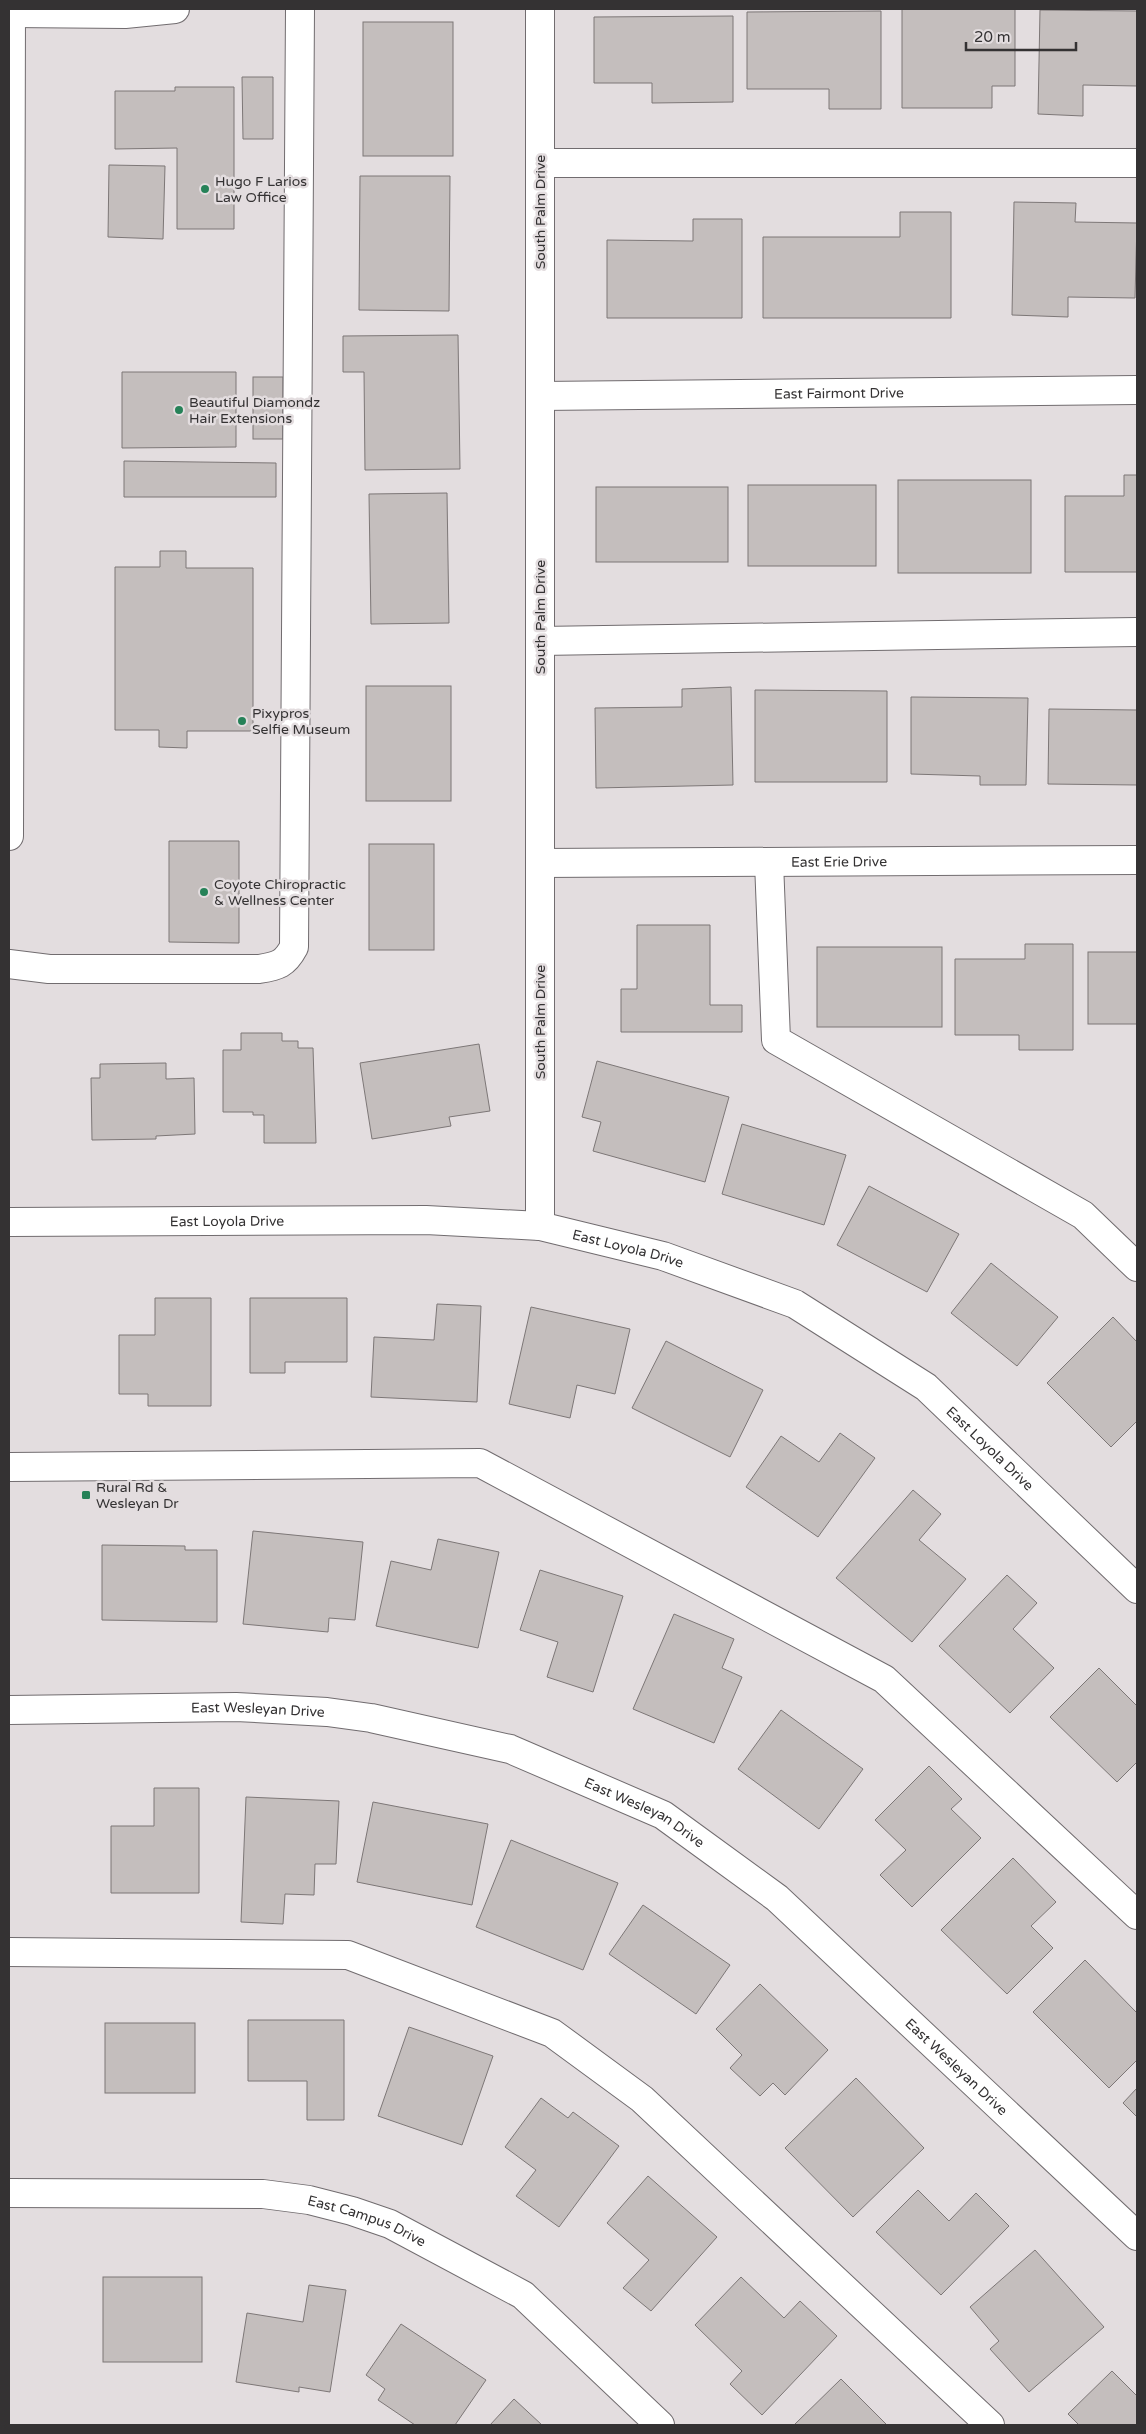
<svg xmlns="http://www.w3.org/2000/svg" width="1146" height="2434" font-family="'Varela Round',sans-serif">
<rect width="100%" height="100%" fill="#e3dddf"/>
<g fill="#c4bebd" stroke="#7d7777">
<polygon points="902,9 1015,9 1015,86 992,86 992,108 902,108"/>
<polygon points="1040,10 1137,11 1137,86 1083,85 1083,116 1038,114"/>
<polygon points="881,11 881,109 829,109 829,89 747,89 747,12"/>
<polygon points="733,16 733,102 652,103 652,83 594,83 594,17"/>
<rect x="363" y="22" width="90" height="134"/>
<polygon points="242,77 273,77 273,139 243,139"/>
<polygon points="175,87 234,87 234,229 177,229 177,148 115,149 115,91 175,91"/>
<polygon points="109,165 165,166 163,239 108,237"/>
<polygon points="360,176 450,176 449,311 359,310"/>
<polygon points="1014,202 1076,203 1075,222 1137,223 1135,298 1068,297 1068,317 1012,315"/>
<polygon points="900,212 951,212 951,318 763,318 763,237 900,237"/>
<polygon points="693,219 742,219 742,318 607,318 607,240 693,241"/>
<polygon points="458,335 460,469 365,470 364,372 343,372 343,336"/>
<polygon points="122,372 236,372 236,447 122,448"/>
<rect x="253" y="377" width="30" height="62"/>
<polygon points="124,461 276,463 276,497 124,497"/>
<polygon points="1124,475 1137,475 1137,572 1065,572 1065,496 1124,496"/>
<rect x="898" y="480" width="133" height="93"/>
<rect x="748" y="485" width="128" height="81"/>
<rect x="596" y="487" width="132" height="75"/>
<polygon points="447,493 449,623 371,624 369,494"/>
<polygon points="160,551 186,551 186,568 253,568 253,731 187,731 187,748 159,747 159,730 115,730 115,567 160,567"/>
<rect x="366" y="686" width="85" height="115"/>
<polygon points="731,687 733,785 596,788 595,708 682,707 682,689"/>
<polygon points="755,690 887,691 887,782 755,782"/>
<polygon points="911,697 1028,698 1026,785 980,785 980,776 911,774"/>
<polygon points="1049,709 1137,710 1137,785 1048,784"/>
<polygon points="169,841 239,841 239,943 169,942"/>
<rect x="369" y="844" width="65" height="106"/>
<polygon points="637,925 710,925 710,1005 742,1005 742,1032 621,1032 621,989 637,989"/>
<polygon points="1025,944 1073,944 1073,1050 1019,1050 1019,1035 955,1035 955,959 1025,959"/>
<rect x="817" y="947" width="125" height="80"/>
<rect x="1088" y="952" width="49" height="72"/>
<polygon points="241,1033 282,1033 282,1041 298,1041 298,1048 313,1048 316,1143 264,1143 264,1115 253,1115 253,1112 223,1112 223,1050 241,1050"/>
<polygon points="479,1044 490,1111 449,1117 451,1126 372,1139 360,1063"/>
<polygon points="597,1061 729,1097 705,1182 593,1151 601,1122 582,1117"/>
<polygon points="166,1063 166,1079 194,1078 195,1134 156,1136 156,1139 92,1140 91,1078 100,1078 100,1064"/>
<polygon points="742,1124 846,1155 824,1225 722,1194"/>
<polygon points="869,1186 959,1234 927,1292 837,1245"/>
<polygon points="991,1263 1058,1317 1017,1366 951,1313"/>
<polygon points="155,1298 211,1298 211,1406 148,1406 148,1394 119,1394 119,1335 155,1335"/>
<polygon points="250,1298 347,1298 347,1362 285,1362 285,1373 250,1373"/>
<polygon points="437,1304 481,1306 477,1402 371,1397 374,1337 434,1340"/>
<polygon points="531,1307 630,1329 615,1394 577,1385 570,1418 509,1404"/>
<polygon points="1113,1317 1137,1342 1137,1421 1111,1447 1047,1383"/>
<polygon points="666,1341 763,1390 730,1457 632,1408"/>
<polygon points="840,1433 875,1458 818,1537 746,1487 781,1436 819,1462"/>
<polygon points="913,1490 941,1514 919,1540 966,1579 912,1642 836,1578"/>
<polygon points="253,1531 363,1542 355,1620 329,1618 328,1632 243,1624"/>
<polygon points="438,1539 499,1552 478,1648 376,1626 391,1561 431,1570"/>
<polygon points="102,1545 185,1546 185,1550 217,1550 217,1622 102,1620"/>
<polygon points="540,1570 623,1596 593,1692 547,1677 558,1642 520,1630"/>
<polygon points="1007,1575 1037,1603 1013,1629 1054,1668 1010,1713 939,1646"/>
<polygon points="674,1614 734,1639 722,1668 742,1677 714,1743 633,1709"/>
<polygon points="1099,1668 1137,1706 1137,1762 1117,1782 1050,1717"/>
<polygon points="781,1710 863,1769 819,1829 738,1769"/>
<polygon points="929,1766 962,1799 951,1809 981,1838 912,1907 880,1875 906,1850 875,1820"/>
<polygon points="154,1788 199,1788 199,1893 111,1893 111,1826 154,1826"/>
<polygon points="246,1797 339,1801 336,1864 315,1864 314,1895 285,1894 283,1924 241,1922"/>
<polygon points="373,1802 488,1824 472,1905 357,1882"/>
<polygon points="511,1840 618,1883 583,1970 476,1927"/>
<polygon points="1013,1858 1056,1902 1031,1926 1053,1948 1007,1994 941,1930"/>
<polygon points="643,1905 730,1965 696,2014 609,1954"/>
<polygon points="1085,1960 1137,2013 1137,2060 1109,2088 1033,2012"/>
<polygon points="760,1984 828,2050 785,2095 773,2083 760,2096 730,2068 742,2055 716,2029"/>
<polygon points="248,2020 344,2020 344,2120 307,2120 307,2081 248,2081"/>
<rect x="105" y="2023" width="90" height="70"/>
<polygon points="409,2027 493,2056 462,2145 378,2116"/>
<polygon points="856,2078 924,2148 853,2217 785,2148"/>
<polygon points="1137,2088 1137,2117 1123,2103"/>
<polygon points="541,2098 568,2118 573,2112 619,2146 559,2227 516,2196 536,2170 505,2147"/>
<polygon points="648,2176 717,2237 651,2311 623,2288 649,2260 607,2223"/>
<polygon points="918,2190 949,2221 976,2193 1009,2226 941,2295 876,2232"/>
<polygon points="1035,2250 1104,2327 1029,2392 990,2349 999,2341 970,2307"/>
<rect x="103" y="2277" width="99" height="85"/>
<polygon points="741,2277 784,2318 800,2301 837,2336 762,2415 730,2384 742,2371 695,2325"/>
<polygon points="309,2285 346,2290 330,2392 299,2387 299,2392 236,2382 247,2313 303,2322"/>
<polygon points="401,2324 486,2380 455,2425 415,2425 378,2400 385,2389 366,2375"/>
<polygon points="1112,2371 1137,2396 1137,2425 1079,2425 1068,2414"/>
<polygon points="841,2379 887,2425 794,2425"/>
<polygon points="514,2399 542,2425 490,2425"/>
</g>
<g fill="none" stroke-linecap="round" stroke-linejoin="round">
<defs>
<g id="minor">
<polyline points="540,9 540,1226"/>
<polyline points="11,13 125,14 175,9"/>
<polyline points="540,163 1137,163"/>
<path id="s1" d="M540,396L1137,390"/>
<polyline points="540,641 1137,632"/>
<polyline points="769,862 776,1040 1083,1215 1137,1267"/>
<path id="s2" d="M540,863L1137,860"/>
<path d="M9,964L49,969H259C278,966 285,964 294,947L300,9"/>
<path id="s3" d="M9,1222L426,1220L540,1226L663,1256L795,1304L926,1387L1137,1589"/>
<polyline points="9,1467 480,1463 884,1679 1137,1915"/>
<path id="s4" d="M9,1710L236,1707L327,1712L371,1718L510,1749L663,1815L777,1898L1137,2236"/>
<polyline points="9,1952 348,1955 552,2033 642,2099 990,2425"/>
<path id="s5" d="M9,2193L263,2194L309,2200L352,2211L390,2224L523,2295L660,2425"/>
</g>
<polyline id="major" points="9,836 11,9"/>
</defs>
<use href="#minor" stroke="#716c6f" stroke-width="30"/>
<use href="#major" stroke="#716c6f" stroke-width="30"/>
<use href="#minor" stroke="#fff" stroke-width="28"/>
<use href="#major" stroke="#fff" stroke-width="28"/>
</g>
<g fill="#268258" stroke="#e3dddf" stroke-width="2">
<circle cx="205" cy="189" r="5"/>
<circle cx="179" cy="410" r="5"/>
<circle cx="242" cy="721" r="5"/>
<circle cx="204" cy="892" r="5"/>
<rect x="81" y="1490" width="10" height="10" rx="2.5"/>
</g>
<g text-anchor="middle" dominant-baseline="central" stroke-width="5" stroke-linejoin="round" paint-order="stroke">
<g font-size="14" fill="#343233" stroke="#e3dddf" text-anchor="start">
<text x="215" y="181">Hugo F Larios<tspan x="215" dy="16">Law Office</tspan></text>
<text x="189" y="402">Beautiful Diamondz<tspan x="189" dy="16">Hair Extensions</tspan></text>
<text x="252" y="713">Pixypros<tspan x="252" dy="16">Selfie Museum</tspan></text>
<text x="214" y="884">Coyote Chiropractic<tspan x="214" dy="16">&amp; Wellness Center</tspan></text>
<text x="96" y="1487">Rural Rd &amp;<tspan x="96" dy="16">Wesleyan Dr</tspan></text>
</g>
<g font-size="14" fill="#343233" stroke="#e3dddf">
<text transform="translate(540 212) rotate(-90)">South Palm Drive</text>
<text stroke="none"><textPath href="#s1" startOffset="299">East Fairmont Drive</textPath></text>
<text transform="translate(540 617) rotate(-90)">South Palm Drive</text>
<text stroke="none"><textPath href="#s2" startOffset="299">East Erie Drive</textPath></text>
<text transform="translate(540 1022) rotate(-90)">South Palm Drive</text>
<text stroke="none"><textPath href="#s3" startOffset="218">East Loyola Drive</textPath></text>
<text stroke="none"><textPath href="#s3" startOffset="622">East Loyola Drive</textPath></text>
<text stroke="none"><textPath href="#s3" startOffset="1042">East Loyola Drive</textPath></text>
<text stroke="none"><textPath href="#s4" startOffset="249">East Wesleyan Drive</textPath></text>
<text stroke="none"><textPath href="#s4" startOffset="654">East Wesleyan Drive</textPath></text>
<text stroke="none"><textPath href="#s4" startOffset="1059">East Wesleyan Drive</textPath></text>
<text stroke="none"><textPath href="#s5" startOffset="362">East Campus Drive</textPath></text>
</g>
</g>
<rect width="1146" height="2434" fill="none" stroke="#343233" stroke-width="20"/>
<path d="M966 42v8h110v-8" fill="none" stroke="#343233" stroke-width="2.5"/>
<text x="974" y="42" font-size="15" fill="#343233" stroke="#e3dddf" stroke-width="4" paint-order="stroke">20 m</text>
</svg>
